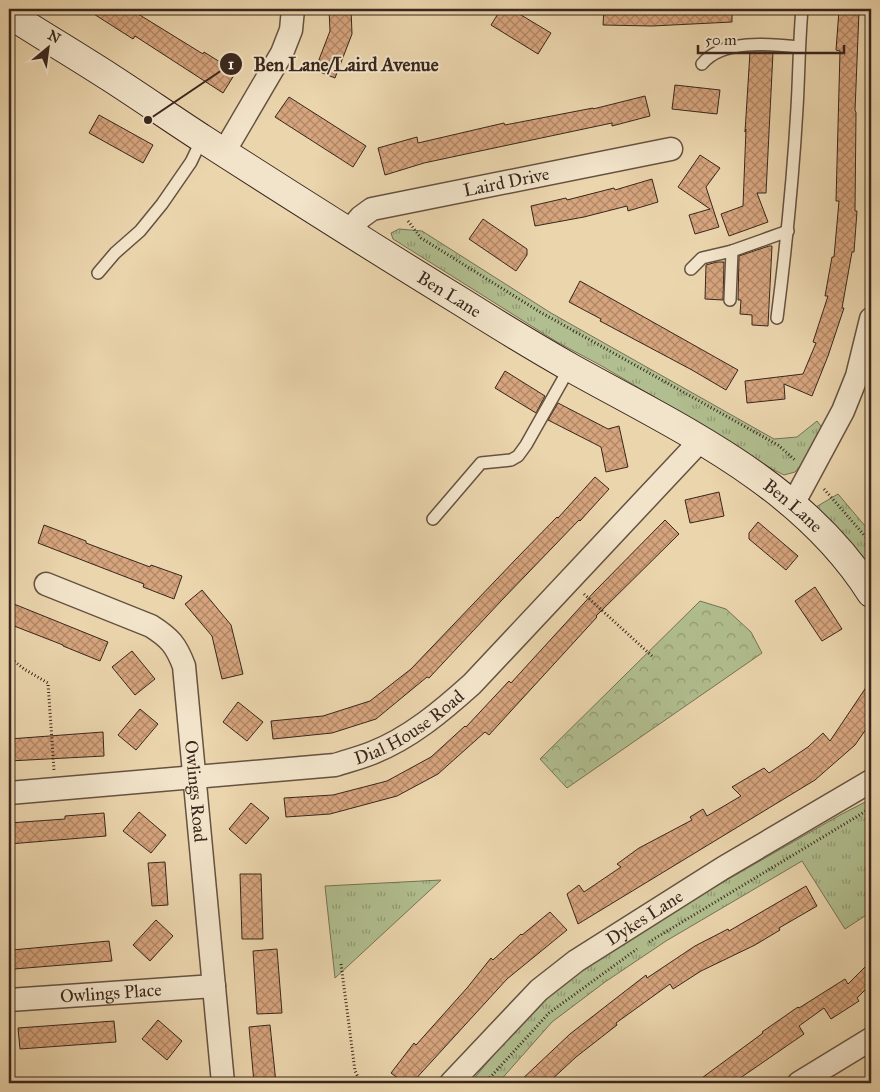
<svg xmlns="http://www.w3.org/2000/svg" width="880" height="1092" font-family="'IM FELL Great Primer',serif">
<defs>
<pattern id="grass-tufts" width="24" height="20" patternUnits="userSpaceOnUse" patternTransform="scale(1.25)"><rect width="24" height="20" fill="#b1be8f"/><path d="M3 7l-1-3M5 7V3M7 7l1-3M15 17l-1-3M17 17v-4M19 17l1-3" fill="none" stroke="#919a74"/></pattern>
<pattern id="forest-crowns" width="20" height="18" patternUnits="userSpaceOnUse" patternTransform="scale(1.25)"><rect width="20" height="18" fill="#b1be8f"/><path d="M2 6a3 3 0 1 1 6 0M12 15a3 3 0 1 1 6 0" fill="none" stroke="#919a74"/></pattern>
<pattern id="building-cross-hatch" width="8" height="8" patternUnits="userSpaceOnUse" patternTransform="scale(1.25)"><rect width="8" height="8" fill="#d6a47d"/><path d="M0 0l8 8M0 8l8-8" fill="none" stroke="#af8666"/></pattern>
</defs>
<rect width="100%" height="100%" fill="#ebd5ad"/>
<filter id="stains"><feTurbulence type="fractalNoise" baseFrequency=".004" numOctaves="4"/><feColorMatrix values="0 0 0 0 .2 0 0 0 0 .09 0 0 0 0 .02 0 0 0 .5 -.17"/></filter>
<radialGradient id="worn" r=".72"><stop offset=".6" stop-color="#630" stop-opacity="0"/><stop offset="1" stop-color="#630" stop-opacity=".3"/></radialGradient>
<g fill="url(#grass-tufts)" stroke="#757256">
<polygon points="399,229 422,231 551,313 774,439 797,437 817,421 824,430 809,456 795,472 784,475 766,466 736,445 600,365 557,342 393,239 391,233"/>
<polygon points="838,494 871,533 871,567 816,507"/>
<polygon points="871,799 871,912 845,929 802,861 666,941 605,982 552,1022 498,1083 470,1083 528,1015 571,976 612,946 840,815"/>
<polygon points="441,880 335,978 325,886"/>
</g>
<polygon fill="url(#forest-crowns)" stroke="#757256" points="700,601 726,609 751,632 762,653 567,788 540,759"/>
<g fill="url(#building-cross-hatch)" stroke="#39271d">
<polygon points="86,9 130,9 203,54 204,52 236,72 223,93 135,36 133,39"/>
<polygon points="329,9 351,9 352,34 335,78 315,70 330,31"/>
<polygon points="501,9 511,9 551,33 538,54 491,25"/>
<polygon points="604,9 732,9 732,22 652,26 603,25"/>
<polygon points="839,10 859,11 855,111 856,112 855,211 857,211 854,252 852,252 842,308 844,308 828,356 812,396 784,384 785,399 747,403 745,381 803,374 816,343 813,342 828,296 825,296 832,257 834,257 839,201 836,201 840,51 836,50"/>
<polygon points="750,52 773,52 766,193 757,193 768,222 729,236 721,214 743,206 746,129 745,132"/>
<polygon points="675,85 720,90 717,114 672,109"/>
<polygon points="645,96 650,116 612,126 612,123 480,151 424,163 385,175 378,148 417,137 418,143 504,123 505,125 593,108 593,109"/>
<polygon points="289,97 366,146 353,167 275,117"/>
<polygon points="99,115 153,145 143,163 89,133"/>
<polygon points="700,155 720,168 706,187 719,227 695,234 689,215 710,209 678,187"/>
<polygon points="652,179 658,202 628,211 627,206 584,217 535,226 531,206 566,198 567,200 614,188 615,190"/>
<polygon points="483,219 527,249 527,255 516,271 469,239"/>
<polygon points="769,246 772,246 768,326 752,325 752,315 740,314 741,300 738,300 739,256"/>
<polygon points="717,262 724,262 723,300 705,299 706,265"/>
<polygon points="580,281 738,370 726,390 692,370 600,321 601,319 569,302"/>
<polygon points="505,371 545,396 536,413 495,388"/>
<polygon points="558,403 608,429 619,426 628,467 606,472 601,447 548,420"/>
<polygon points="595,477 609,489 580,521 579,520 501,601 429,678 427,677 376,719 332,733 273,739 271,721 323,716 370,701 411,669 517,558 557,517 558,518"/>
<polygon points="719,492 724,516 690,523 685,500"/>
<polygon points="665,520 679,534 596,616 597,617 489,735 485,732 438,774 397,796 330,814 286,817 284,798 333,795 387,781 431,757 465,726 466,727 509,681 511,683 595,591"/>
<polygon points="758,522 798,556 786,570 749,539 749,533"/>
<polygon points="44,525 86,541 86,543 150,567 151,565 182,576 174,599 143,587 144,584 38,543"/>
<polygon points="815,587 842,629 822,641 795,601"/>
<polygon points="202,590 231,625 243,674 222,679 212,636 185,604"/>
<polygon points="9,602 108,642 100,661 63,646 63,645 9,624"/>
<polygon points="132,651 155,679 135,695 112,667"/>
<polygon points="871,680 871,722 855,745 815,780 578,924 567,894 579,885 584,892 621,867 617,864 639,848 692,820 690,817 703,809 707,816 741,796 732,787 764,768 769,773 808,747 823,733 830,741"/>
<polygon points="238,702 263,722 247,741 223,722"/>
<polygon points="140,709 158,724 136,750 118,735"/>
<polygon points="103,732 104,756 9,761 9,739"/>
<polygon points="251,803 269,818 246,844 229,829"/>
<polygon points="139,812 166,835 151,853 123,831"/>
<polygon points="104,813 106,836 9,844 9,823 65,819 65,816"/>
<polygon points="165,862 168,905 152,906 148,863"/>
<polygon points="240,874 261,874 263,939 242,939"/>
<polygon points="806,886 817,906 779,928 780,930 755,945 701,971 673,989 670,984 616,1023 617,1025 576,1057 548,1083 518,1083 570,1034 646,975 647,978 695,946 728,929 729,931"/>
<polygon points="550,912 567,930 507,979 412,1083 404,1083 391,1073 414,1043 416,1045 467,988 491,958 493,960 521,934 522,935"/>
<polygon points="156,920 173,936 150,961 133,945"/>
<polygon points="109,941 112,961 14,969 12,950"/>
<polygon points="277,949 282,1013 257,1014 253,951"/>
<polygon points="871,961 871,984 857,998 859,1001 831,1019 824,1008 799,1026 804,1034 733,1083 695,1083 763,1033 762,1032 798,1007 799,1008 845,979 848,984"/>
<polygon points="158,1020 182,1041 167,1060 142,1039"/>
<polygon points="114,1021 116,1042 20,1049 18,1028"/>
<polygon points="270,1025 276,1083 254,1083 249,1027"/>
</g>
<g fill="none" stroke-linecap="round" stroke-linejoin="round">
<defs>
<g id="lane">
<path d="M702,64C722,39 770,44 799,47"/>
<polyline points="691,269 702,258 732,251"/>
<polyline points="98,273 115,253 140,231 162,204 191,162 202,139"/>
<polyline points="730,300 732,251 788,231"/>
<path d="M777,318C786,248 793,179 797,108C799,75 799,42 802,9"/>
<polyline points="433,519 481,463 511,460 518,456 526,445 570,367"/>
</g>
<g id="street">
<polyline points="224,152 282,53 291,30 293,9"/>
<path id="s1" d="M349,231L361,217L372,209L671,149"/>
<polyline points="793,504 843,411 857,376 871,319"/>
<path id="s2" d="M46,584L151,626C170,638 176,645 184,666L223,1083"/>
<path id="s3" d="M9,793L335,765C347,761 360,758 372,753C410,738 442,711 472,684L701,440"/>
<path id="s4" d="M9,1000L214,986"/>
<path id="s5" d="M451,1083L539,990L576,961L723,868L871,781"/>
<polyline points="799,1083 871,1039"/>
</g>
<g id="secondary">
<path id="s6" d="M9,14C43,36 77,56 111,78C142,98 172,119 203,139C290,195 377,250 465,304C500,326 536,348 573,369C681,429 802,484 871,593"/>
</g>
</defs>
<use href="#lane" stroke="#665241" stroke-width="14"/>
<use href="#street" stroke="#665241" stroke-width="25"/>
<use href="#secondary" stroke="#39271d" stroke-width="30"/>
<g stroke="#39271d" stroke-width="3" stroke-dasharray="1 2.5" stroke-linecap="butt">
<polyline points="408,221 421,238 540,312 778,445 795,460"/>
<polyline points="824,489 871,543"/>
<polyline points="584,594 652,656"/>
<polyline points="9,657 24,669 48,683 54,770"/>
<polyline points="649,942 871,808"/>
<polyline points="341,964 355,1071 360,1081 364,1083"/>
<polyline points="485,1083 549,1013 637,949"/>
</g>
<use href="#lane" stroke="#f2e4ca" stroke-width="11"/>
<use href="#street" stroke="#f2e4ca" stroke-width="22"/>
<use href="#secondary" stroke="#f2e4ca" stroke-width="28"/>
</g>
<g text-anchor="middle" dominant-baseline="central" stroke-width="4" stroke-linejoin="round" paint-order="stroke">
<g font-size="18" fill="#39271d" stroke="#f2e4ca">
<text stroke="none"><textPath href="#s1" startOffset="169">Laird Drive</textPath></text>
<text stroke="none"><textPath href="#s6" startOffset="522">Ben Lane</textPath></text>
<text stroke="none"><textPath href="#s6" startOffset="926">Ben Lane</textPath></text>
<text stroke="none"><textPath href="#s3" startOffset="411">Dial House Road</textPath></text>
<text stroke="none"><textPath href="#s2" startOffset="292">Owlings Road</textPath></text>
<text stroke="none"><textPath href="#s5" startOffset="256">Dykes Lane</textPath></text>
<text stroke="none"><textPath href="#s4" startOffset="102">Owlings Place</textPath></text>
</g>
</g>
<path fill="none" stroke="#39271d" stroke-width="2" d="M148 120L231 64"/>
<g fill="#39271d" stroke="#f2e4ca" stroke-width="2">
<circle cx="148" cy="120" r="5"/>
<circle cx="231" cy="64" r="12"/>
</g>
<g font-size="15" text-anchor="middle" font-weight="bold" fill="#fff">
<text x="231" y="69">1</text>
</g>
<g font-size="19" text-anchor="middle" font-weight="bold" fill="#39271d" stroke="#f2e4ca" stroke-width="4" stroke-linejoin="round" paint-order="stroke">
<text x="346" y="71">Ben Lane/Laird Avenue</text>
</g>
<rect width="880" height="1092" fill="none" stroke="#ebd5ad" stroke-width="30"/>
<rect x="10" y="10" width="860" height="1072" fill="none" stroke="#39271d" stroke-width="2.5"/>
<rect x="15" y="15" width="850" height="1062" fill="none" stroke="#39271d"/>
<g transform="translate(48 48) rotate(29)" stroke="#f2e4ca" stroke-width="4" paint-order="stroke">
<path d="M0-4L9 19L0 12L-9 19Z" fill="#39271d"/>
<text y="-8" font-size="14" font-weight="bold" text-anchor="middle" fill="#39271d">N</text>
</g>
<path d="M698 45v8h146v-8" fill="none" stroke="#39271d" stroke-width="2.5"/>
<text x="705" y="45" font-size="15" fill="#39271d" stroke="#f2e4ca" stroke-width="4" paint-order="stroke">50 m</text>
<rect width="100%" height="100%" filter="url(#stains)"/>
<rect width="100%" height="100%" fill="url(#worn)"/>
</svg>
